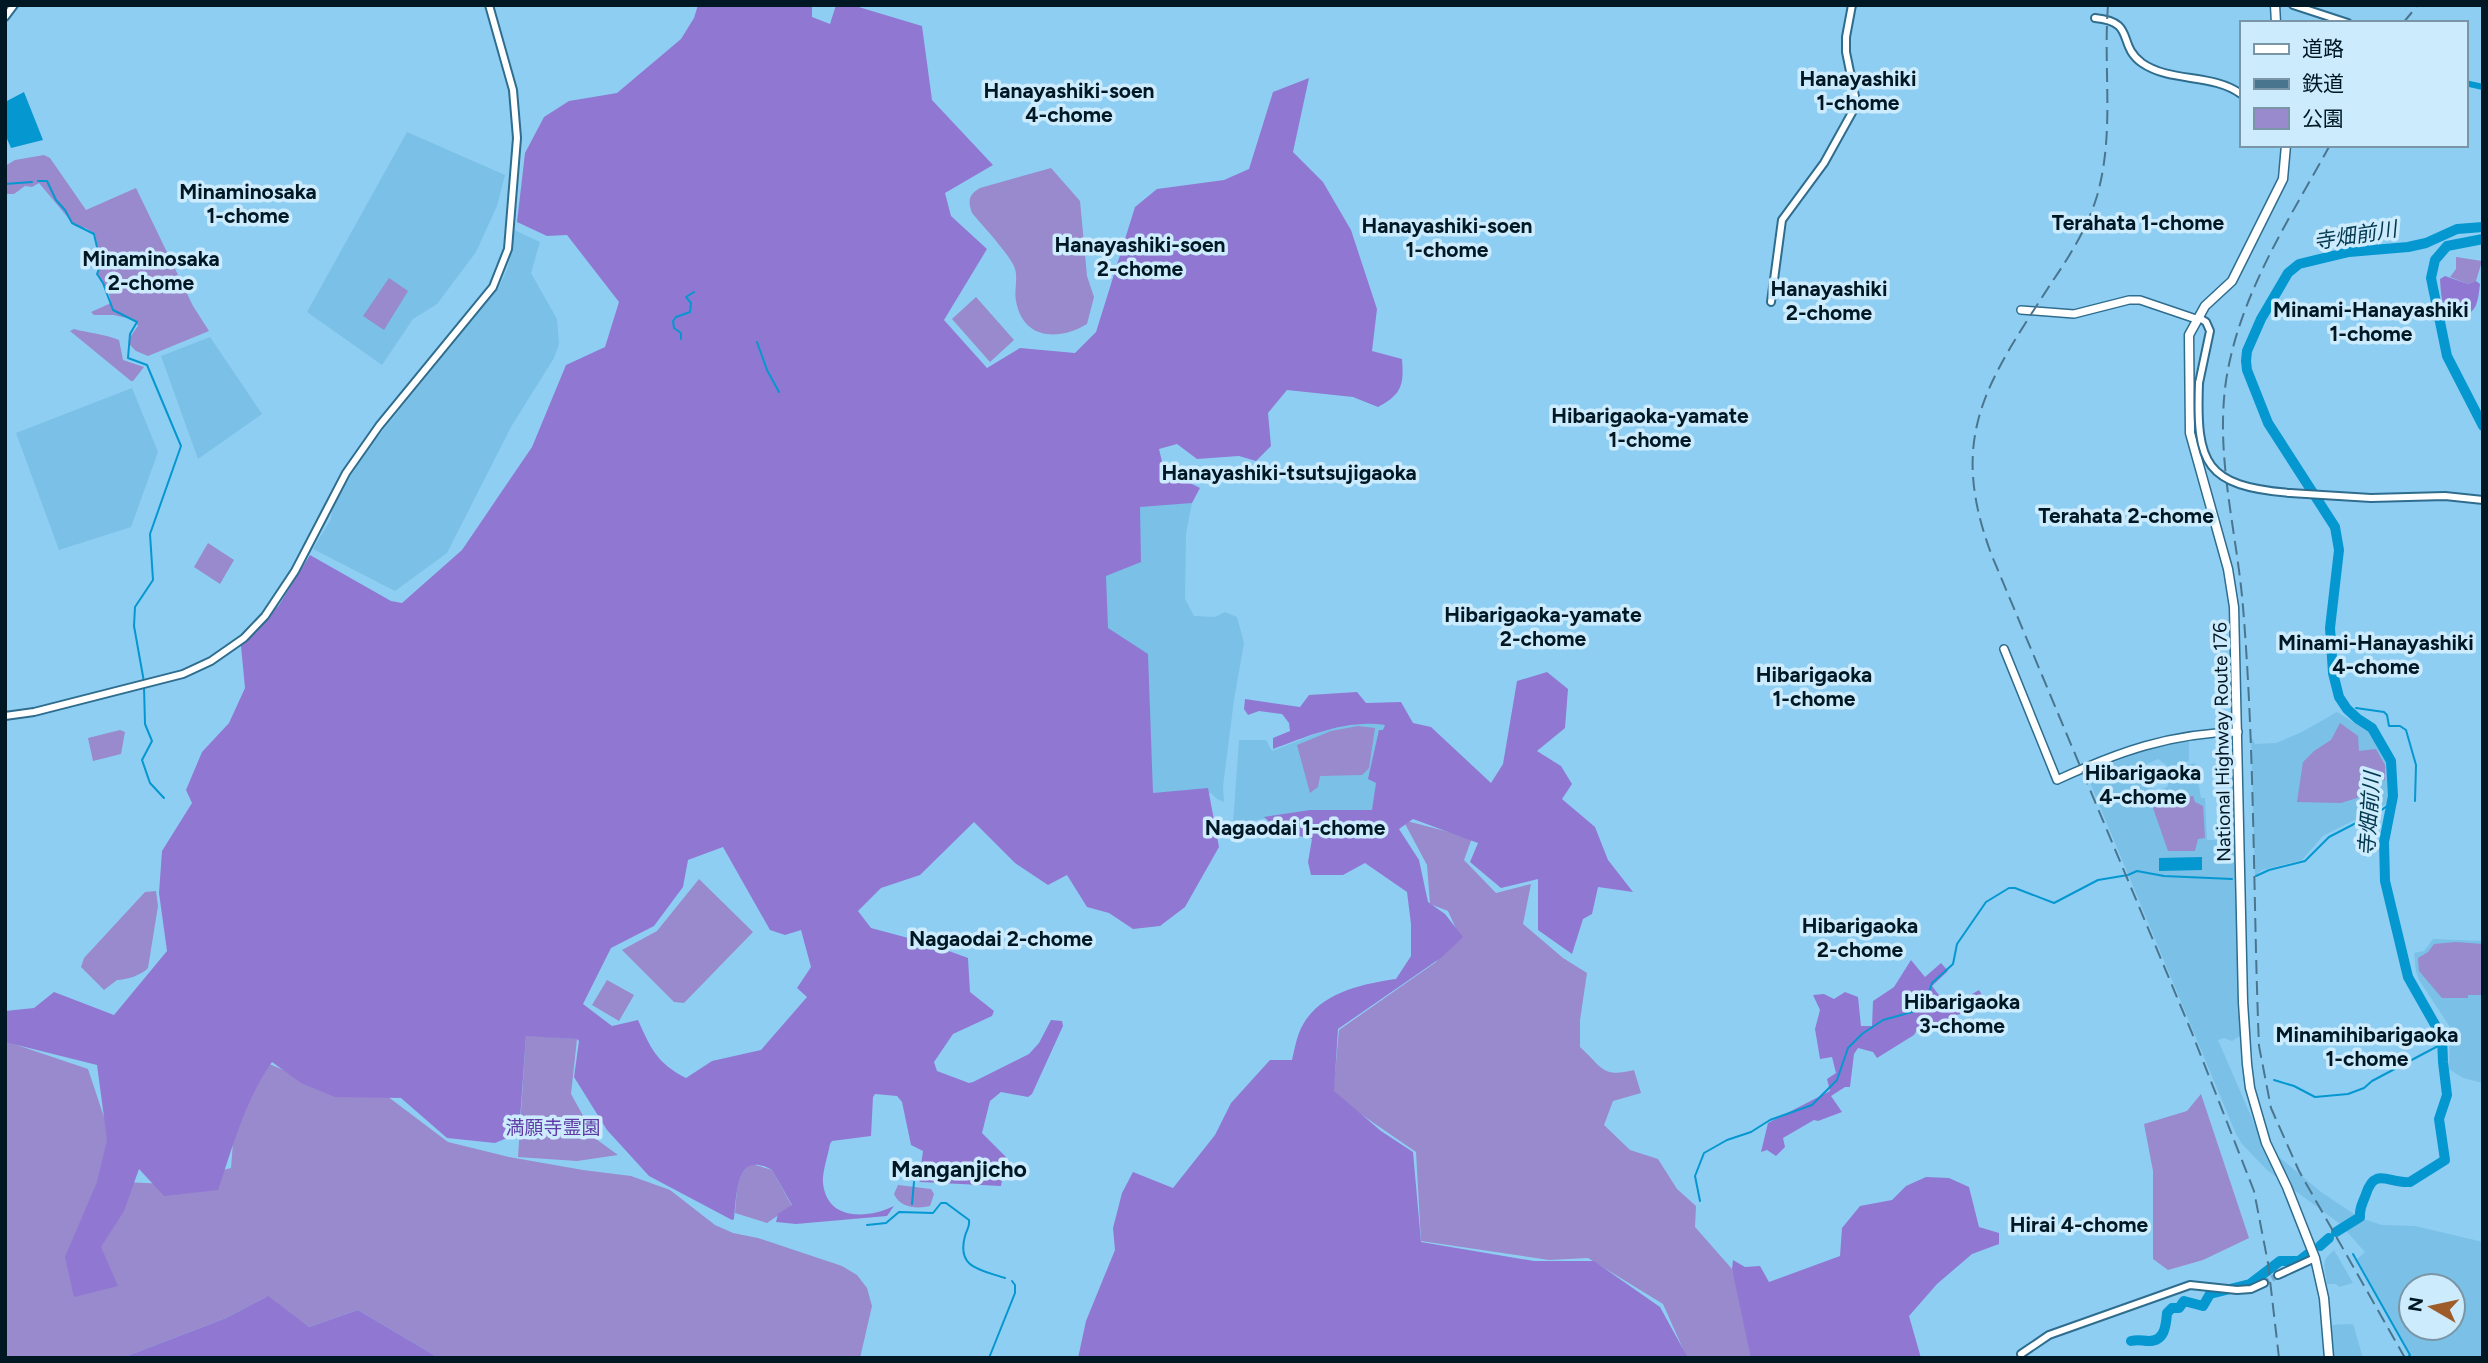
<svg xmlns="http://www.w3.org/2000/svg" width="2488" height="1363" font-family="Figtree,'Noto Sans JP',sans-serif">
<rect width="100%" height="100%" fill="#8fcef3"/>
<g fill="#7ac0e7" fill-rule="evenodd">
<polygon points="407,132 505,175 497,206 476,252 437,304 413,319 382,365 307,312"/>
<polygon points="514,230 540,242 531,273 557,319 559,344 554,358 511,427 447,553 395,591 313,549 331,519 332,509 343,488 367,450 499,287 508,267"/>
<polygon points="210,337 262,414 198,459 161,356"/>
<polygon points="132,388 158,452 131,527 59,550 16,433"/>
<polygon points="1193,498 1186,533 1185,599 1194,616 1215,617 1225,612 1237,617 1244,643 1234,700 1223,786 1224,802 1217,799 1211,793 1150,799 1106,627 1103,573 1139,503"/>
<polygon points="2337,712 2369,732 2388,764 2390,796 2386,804 2323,836 2302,860 2262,870 2255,876 2251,736 2255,744 2276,743 2302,732"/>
<polygon points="1366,722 1385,725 1378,811 1305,812 1233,824 1239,740 1266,740 1272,751 1328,729"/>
<path d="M2189,740V761L2169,767L2158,759L2141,767L2154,792L2167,787L2173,773L2177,772V767L2195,763L2201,798H2205L2207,840H2235L2240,1036L2232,1041L2224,1038L2218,1040L2260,1137L2266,1146L2321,1192L2360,1218L2382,1225L2415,1226L2483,1242V1358H2412L2357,1259L2365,1252L2339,1223L2267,1170L2242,1144L2236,1134L2086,773L2159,745ZM2411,1286H2453V1328H2411Z"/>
<polygon points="2433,939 2483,941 2483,1083 2463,1078 2449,1069 2450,1027 2419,980 2416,971 2414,953 2424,951"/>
<polygon points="2334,1250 2353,1283 2339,1287 2336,1284 2327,1284 2324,1264 2326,1258"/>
<polygon points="2353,1324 2363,1358 2334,1358 2330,1325"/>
</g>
<g fill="#9989cd">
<polygon points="44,155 50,158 86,210 136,188 193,306 209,331 148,356 136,351 130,345 130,337 138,326 135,320 114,315 94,315 91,312 111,303 109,294 97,273 105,256 98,248 95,234 86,228 75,226 39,183 32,187 25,186 14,194 5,194 5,166 15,160"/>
<path d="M1051,168L1080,201L1087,276L1094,297L1087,324C1059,341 1023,340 1016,301C1014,291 1018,278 1015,269C1012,257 982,225 972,213C968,201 968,195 980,188Z"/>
<polygon points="2456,257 2482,261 2476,281 2468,284 2450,277 2456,269"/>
<polygon points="389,278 408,291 384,330 363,316"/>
<polygon points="976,297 1014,340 990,362 952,319"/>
<path d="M74,329C89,333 104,334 119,340L123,360L144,367L133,381H131L70,331Z"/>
<polygon points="208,543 234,560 220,584 194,567"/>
<polygon points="2340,723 2358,736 2359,751 2376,749 2385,765 2385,780 2362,782 2360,797 2341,803 2297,802 2303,762 2314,751 2331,740"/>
<polygon points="1358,726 1375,728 1369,768 1362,775 1320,776 1318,787 1310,793 1297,745 1331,731"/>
<polygon points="120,730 125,732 121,754 93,761 88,738"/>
<polygon points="2193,796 2195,802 2203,806 2205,838 2198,839 2195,851 2168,851 2153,808 2160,800"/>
<path d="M1403,820L1472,838L1464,860L1496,893L1531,884L1523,924L1563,958L1587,973L1580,1020V1047C1603,1068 1602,1078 1634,1070L1641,1093L1613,1101L1604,1125L1630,1150L1658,1159L1677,1189L1696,1206L1695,1227L1732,1269L1756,1358H1687L1663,1304L1588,1258L1549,1260L1421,1241L1416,1152L1333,1095L1339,1030L1436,962L1458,933L1448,911L1430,904L1427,865Z"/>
<polygon points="699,879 753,932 684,1003 674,1002 622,950 657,931"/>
<path d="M156,891L158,906L148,968C142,975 126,980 117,980L104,990L81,967L84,958L145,892Z"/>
<polygon points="2456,942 2483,944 2483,995 2468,995 2468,998 2442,998 2419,971 2418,958 2428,952 2434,944"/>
<polygon points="607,980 634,995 619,1021 592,1005"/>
<polygon points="526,1035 577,1039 571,1094 596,1139 618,1155 577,1161 518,1157"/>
<polygon points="5,1041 88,1069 110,1135 103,1181 167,1184 231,1168 236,1104 267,1063 347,1097 387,1096 448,1142 509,1157 583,1170 631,1176 670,1190 715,1225 733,1233 758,1238 842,1266 857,1275 867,1288 872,1306 860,1358 439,1358 358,1310 309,1327 266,1297 226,1318 122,1358 5,1358"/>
<polygon points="2201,1094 2249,1238 2203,1260 2168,1270 2153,1259 2153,1171 2144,1124 2187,1111"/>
<path d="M752,1164L772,1170L792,1206L767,1223L735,1213C737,1196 735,1173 752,1164Z"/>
<path d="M898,1185L931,1189L934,1194L930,1206C917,1209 900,1208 894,1194Z"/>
</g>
<g fill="#9078d2" fill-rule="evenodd">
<path d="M698,5H812V17L830,24L836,5H852L922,26L932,100L993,165L945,193L951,216L987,249L944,320L987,368L1020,348L1075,353L1096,332L1135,207L1157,189L1224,180L1249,169L1273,92L1309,78L1293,152L1323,182L1351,230L1377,309L1372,351L1402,359C1404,385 1402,394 1378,407L1353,397L1287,390L1268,413L1271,446L1256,461L1239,456L1197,459L1177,444L1159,449L1164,470L1200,488L1192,503L1140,507L1141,562L1106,576L1108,628L1148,654L1153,793L1208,788L1219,847L1185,907L1160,926L1133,929L1109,913L1087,907L1067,875L1048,885L1015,863L974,822L920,875L881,888L858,911L871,928L927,943L968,958L970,992L994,1011L992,1016L953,1034L934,1062L937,1071L969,1083L973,1082L1029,1054L1039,1043L1051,1020L1062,1021L1063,1026L1032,1094L1028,1097L1001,1092L990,1101L982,1133L1006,1157L1001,1186L920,1182L919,1180L923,1151L911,1145L902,1102L897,1096L875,1094L873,1097L871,1136L832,1141L830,1144C828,1156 822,1172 823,1183C827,1221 867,1219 894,1206L887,1216L796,1224L776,1222L778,1214L792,1205L772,1170C735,1149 737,1195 734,1219L732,1220L649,1176L607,1130L574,1077L579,1041L577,1039L526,1036L519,1133L495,1143L447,1138L401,1098L335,1097L301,1083L272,1062C245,1100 233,1146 218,1190L164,1196L139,1169L124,1211L101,1247L118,1286L74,1297L65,1257L97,1182L107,1140L97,1065L5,1042V1011L34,1008L54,992L114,1015L167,951L159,893L162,851L192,803L186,790L202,752L229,723L245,688L241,646L279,605L310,555L391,601L402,603L462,550L532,447L566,365L605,347L619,302L567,235L547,236L517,222L525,153L544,117L569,101L617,93L681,39L694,18ZM723,847L770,930L785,935L801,930L811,967L797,988L807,997L761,1050L712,1061L686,1078C657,1063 651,1049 638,1020L612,1026L583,1004L611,948L654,926L683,887L688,860Z"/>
<path d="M2445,276L2468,284L2476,281L2480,284C2477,309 2476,315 2450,318C2441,307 2441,292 2440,279Z"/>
<path d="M1547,672L1568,689L1565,728L1537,751L1561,766L1572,784L1562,799L1595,827L1608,860L1633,892L1598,887L1592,914L1583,919L1572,954L1538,930V879L1501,888L1470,862L1478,843L1413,819L1399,829L1419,860L1428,902L1445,914L1463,937L1442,957L1338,1029L1334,1091L1381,1131L1413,1152L1421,1242L1534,1261H1594L1660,1307L1688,1358H1078L1086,1321L1115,1250L1113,1228L1122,1193L1133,1172L1173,1188L1215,1135L1231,1103L1270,1060H1292C1294,1051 1296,1041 1299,1033C1314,994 1360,984 1396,979L1411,956V924L1407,892L1365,863L1343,875H1311L1308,862L1312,839L1279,831L1264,817L1310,810H1372L1376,783L1368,779L1379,730H1383L1385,725C1346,719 1309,736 1273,749V738L1290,731L1289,723L1282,714L1259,711L1248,715L1244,709L1245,699L1300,707L1309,695L1357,692L1366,703L1401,702L1413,723L1431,727L1491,783L1503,764L1517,681Z"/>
<polygon points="1911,960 1925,977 1941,963 1948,971 1932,986 1949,1008 1979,990 1982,995 1963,1006 1965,1012 1937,1023 1938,1028 1931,1028 1929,1025 1919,1026 1914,1035 1877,1058 1873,1052 1858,1048 1854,1054 1850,1087 1845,1087 1831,1096 1842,1112 1818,1121 1814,1120 1783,1138 1785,1147 1776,1156 1767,1150 1761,1152 1768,1123 1830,1091 1827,1079 1836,1073 1832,1057 1820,1059 1815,1029 1820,1010 1813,995 1824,994 1834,999 1845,992 1858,997 1861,1026 1872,1026 1873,1001 1894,987"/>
<polygon points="1926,1177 1949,1178 1969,1187 1979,1227 1999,1233 1999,1244 1972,1254 1937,1284 1909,1316 1921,1358 1751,1358 1732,1269 1733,1260 1745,1267 1760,1266 1769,1282 1840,1256 1842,1228 1860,1206 1892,1200 1906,1186"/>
<polygon points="268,1296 309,1327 358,1310 439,1358 122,1358 226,1318"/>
</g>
<g fill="#0497d0">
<polygon points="24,92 43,140 11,148 5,134 5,102"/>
<polygon points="2202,857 2202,870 2159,871 2159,858"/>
</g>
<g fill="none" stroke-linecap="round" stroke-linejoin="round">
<g stroke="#0497d0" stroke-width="2">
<polyline points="38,181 47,181 56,200 65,210 72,223 94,234 97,247 104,256 97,274 103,283 113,310 137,322 130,334 128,358 147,365 181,446 150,534 153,580 135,607 134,626 144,682"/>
<polyline points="5,184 32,182"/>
<polyline points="681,339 681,333 674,328 673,321 676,317 690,312 691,303 686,297 694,292"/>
<polyline points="757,342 767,370 779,392"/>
<polyline points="144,687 145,724 152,741 142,760 150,783 164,798"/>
<polyline points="2356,708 2384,712 2387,715 2389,726 2400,726 2406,730 2416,765 2415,801"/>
<polyline points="2256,876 2269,870 2305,861 2329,837 2383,809 2392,802"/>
<polyline points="2274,1080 2294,1086 2315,1097 2348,1094 2364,1088 2372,1081 2438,1046 2442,1037"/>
<polyline points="1700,1201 1695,1176 1704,1153 1727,1140 1751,1132 1770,1120 1812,1105 1837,1080 1848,1048 1862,1034 1883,1020 1923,1009 1932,983 1953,964 1957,944 1986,902 2009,888 2015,888 2054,903 2098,880 2128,875 2137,871 2164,876 2232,879"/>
<polyline points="912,1204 914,1182"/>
<path d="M867,1225L886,1223L899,1212L933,1213L941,1203H946L969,1220C970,1227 967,1229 965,1236C956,1269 982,1270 1005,1278"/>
<polyline points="2353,1254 2410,1355 2408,1357"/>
<polyline points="989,1358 1015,1293 1015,1285 1012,1281"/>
</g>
<polyline stroke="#0497d0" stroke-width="6" points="2465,83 2483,87"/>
<g stroke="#0497d0" stroke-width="10">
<polyline points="2483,239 2447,246 2435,260 2431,278 2447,356 2483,426"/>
<path d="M2336,1232L2360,1217C2359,1207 2363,1203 2366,1194C2375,1166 2389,1184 2410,1182L2445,1160L2439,1119L2447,1095L2443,1062L2442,1037L2408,977L2385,881L2384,842L2393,796L2391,761L2372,728L2358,719L2347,709L2339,697L2333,673L2330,628L2339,550L2335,527L2268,423L2247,370L2246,361L2247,351L2261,319L2288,273L2299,264L2349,252L2408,247L2426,243L2457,229L2483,227"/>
<polyline points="2320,1246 2329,1238"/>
<path d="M2131,1341C2139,1339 2142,1341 2149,1341C2165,1341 2166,1325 2167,1313L2172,1308H2179L2184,1301L2203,1306L2210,1294L2250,1284L2280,1261H2299L2308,1254"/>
</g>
<polyline stroke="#72a9ca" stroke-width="6" stroke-dasharray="6 3" stroke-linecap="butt" points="2264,1283 2278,1275"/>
<defs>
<g id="tertiary">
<polyline points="2293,5 2348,23"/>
<polyline points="5,17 14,5"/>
<path d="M2095,18C2137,22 2116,44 2142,63C2171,83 2212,73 2241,94"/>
<polyline points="1771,302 1782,220 1824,163 1854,109 1855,96 1846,52 1846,37 1852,5"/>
<polyline points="2198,317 2206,322 2210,331 2199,383"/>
<polyline points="2290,493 2371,498 2445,496 2483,500"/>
<polyline points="5,716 34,712 183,674 211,661 244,638 265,616 295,571 346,473 379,426 493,287 508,249 517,138 513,90 489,5"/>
<polyline points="2278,1275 2315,1258"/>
<polyline points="2021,1354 2049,1335 2190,1285 2237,1290 2251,1289 2264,1283"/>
</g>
<g id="secondary">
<polyline points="2021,310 2074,314 2129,300 2140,300 2196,319"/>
<path d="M2004,649L2057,780C2118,752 2170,733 2238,732"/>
</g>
<g id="trunk">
<polyline points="2275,5 2276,23"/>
<polyline points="2286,145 2283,179 2232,281 2205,306 2189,335 2190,433 2228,569 2234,607 2243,1002 2247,1064 2250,1088 2266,1143 2287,1187 2315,1258 2324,1298 2329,1358"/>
</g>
</defs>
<use href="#tertiary" stroke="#2e6d8e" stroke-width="10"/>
<use href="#secondary" stroke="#2e6d8e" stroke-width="10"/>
<use href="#trunk" stroke="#2e6d8e" stroke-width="11"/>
<use href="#tertiary" stroke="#fff" stroke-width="6"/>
<use href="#secondary" stroke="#fff" stroke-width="7"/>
<use href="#trunk" stroke="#fff" stroke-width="8"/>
<g stroke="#4a758f" stroke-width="2" stroke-dasharray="14 7" stroke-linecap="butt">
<path d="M2108,5C2103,70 2115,133 2097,196C2087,229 2069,257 2050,285C1986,384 1947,437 1992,556L2192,1033L2254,1191L2268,1263L2279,1358"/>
<polyline points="2403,23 2418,5"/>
<path d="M2330,145C2289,220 2239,295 2226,381C2215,457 2237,532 2243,607C2255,752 2253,900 2259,1046L2271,1108L2299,1171L2405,1358"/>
</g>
<defs>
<path id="tertiary-bridge" d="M2199,383C2196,464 2205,486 2290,493"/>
</defs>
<use href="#tertiary-bridge" stroke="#2e6d8e" stroke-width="10" stroke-linecap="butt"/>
<use href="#tertiary-bridge" stroke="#fff" stroke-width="6"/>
</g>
<g text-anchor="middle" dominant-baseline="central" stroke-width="7" stroke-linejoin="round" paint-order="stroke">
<g font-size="19" fill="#001724" stroke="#ccebfd">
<text transform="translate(2222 742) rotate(-91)">National Highway Route 176</text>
</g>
<g font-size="19" fill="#5e3aa5" stroke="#ccebfd">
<text x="553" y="1127">満願寺霊園</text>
</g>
<g font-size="21" font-weight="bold" fill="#001724" stroke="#ccebfd">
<text x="1858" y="78">Hanayashiki<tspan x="1858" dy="24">1-chome</tspan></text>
<text x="1069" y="90">Hanayashiki-soen<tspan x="1069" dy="24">4-chome</tspan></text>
<text x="248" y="191">Minaminosaka<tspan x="248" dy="24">1-chome</tspan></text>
<text x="2138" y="222">Terahata 1-chome</text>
<text x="1447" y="225">Hanayashiki-soen<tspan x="1447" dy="24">1-chome</tspan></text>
<text x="1140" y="244">Hanayashiki-soen<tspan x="1140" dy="24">2-chome</tspan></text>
<text x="151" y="258">Minaminosaka<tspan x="151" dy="24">2-chome</tspan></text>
<text x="1829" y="288">Hanayashiki<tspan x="1829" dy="24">2-chome</tspan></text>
<text x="2371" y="309">Minami-Hanayashiki<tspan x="2371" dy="24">1-chome</tspan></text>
<text x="1650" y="415">Hibarigaoka-yamate<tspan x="1650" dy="24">1-chome</tspan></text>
<text x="1289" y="472">Hanayashiki-tsutsujigaoka</text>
<text x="2126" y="515">Terahata 2-chome</text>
<text x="1543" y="614">Hibarigaoka-yamate<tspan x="1543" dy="24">2-chome</tspan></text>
<text x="2376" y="642">Minami-Hanayashiki<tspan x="2376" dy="24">4-chome</tspan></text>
<text x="1814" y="674">Hibarigaoka<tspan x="1814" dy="24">1-chome</tspan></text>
<text x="2143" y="772">Hibarigaoka<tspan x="2143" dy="24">4-chome</tspan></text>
<text x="1295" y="827">Nagaodai 1-chome</text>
<text x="1860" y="925">Hibarigaoka<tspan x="1860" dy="24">2-chome</tspan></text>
<text x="1001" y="938">Nagaodai 2-chome</text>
<text x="1962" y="1001">Hibarigaoka<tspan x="1962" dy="24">3-chome</tspan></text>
<text x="2367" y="1034">Minamihibarigaoka<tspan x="2367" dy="24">1-chome</tspan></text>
<text x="2079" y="1224">Hirai 4-chome</text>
</g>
<g font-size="21" font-style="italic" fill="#02374e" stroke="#ccebfd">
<text transform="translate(2355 235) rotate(-9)">寺畑前川</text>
<text transform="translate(2369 814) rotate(-86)">寺畑前川</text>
</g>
<g font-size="23" font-weight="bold" fill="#001724" stroke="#ccebfd">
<text x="959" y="1169">Manganjicho</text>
</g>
</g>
<rect width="2488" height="1363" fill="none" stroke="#001724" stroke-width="14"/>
<rect x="2240" y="21" width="228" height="126" fill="#ccebfd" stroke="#7a96a6" stroke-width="2"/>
<rect x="2254" y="44" width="35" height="10" fill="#ffffff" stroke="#7a96a6" stroke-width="2"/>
<text x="2302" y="56" font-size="21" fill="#001724">道路</text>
<rect x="2254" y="79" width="35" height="10" fill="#4a758f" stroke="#7a96a6" stroke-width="2"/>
<text x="2302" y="91" font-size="21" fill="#001724">鉄道</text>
<rect x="2254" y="108" width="35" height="21" fill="#9989cd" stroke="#7a96a6" stroke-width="2"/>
<text x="2302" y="126" font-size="21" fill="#001724">公園</text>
<g transform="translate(2432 1307) rotate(279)"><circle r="33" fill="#ccebfd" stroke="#7a96a6" stroke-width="2"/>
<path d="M0-5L12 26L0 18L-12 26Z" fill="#9f5c2b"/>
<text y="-10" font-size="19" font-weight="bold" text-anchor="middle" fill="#001724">N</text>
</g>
</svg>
